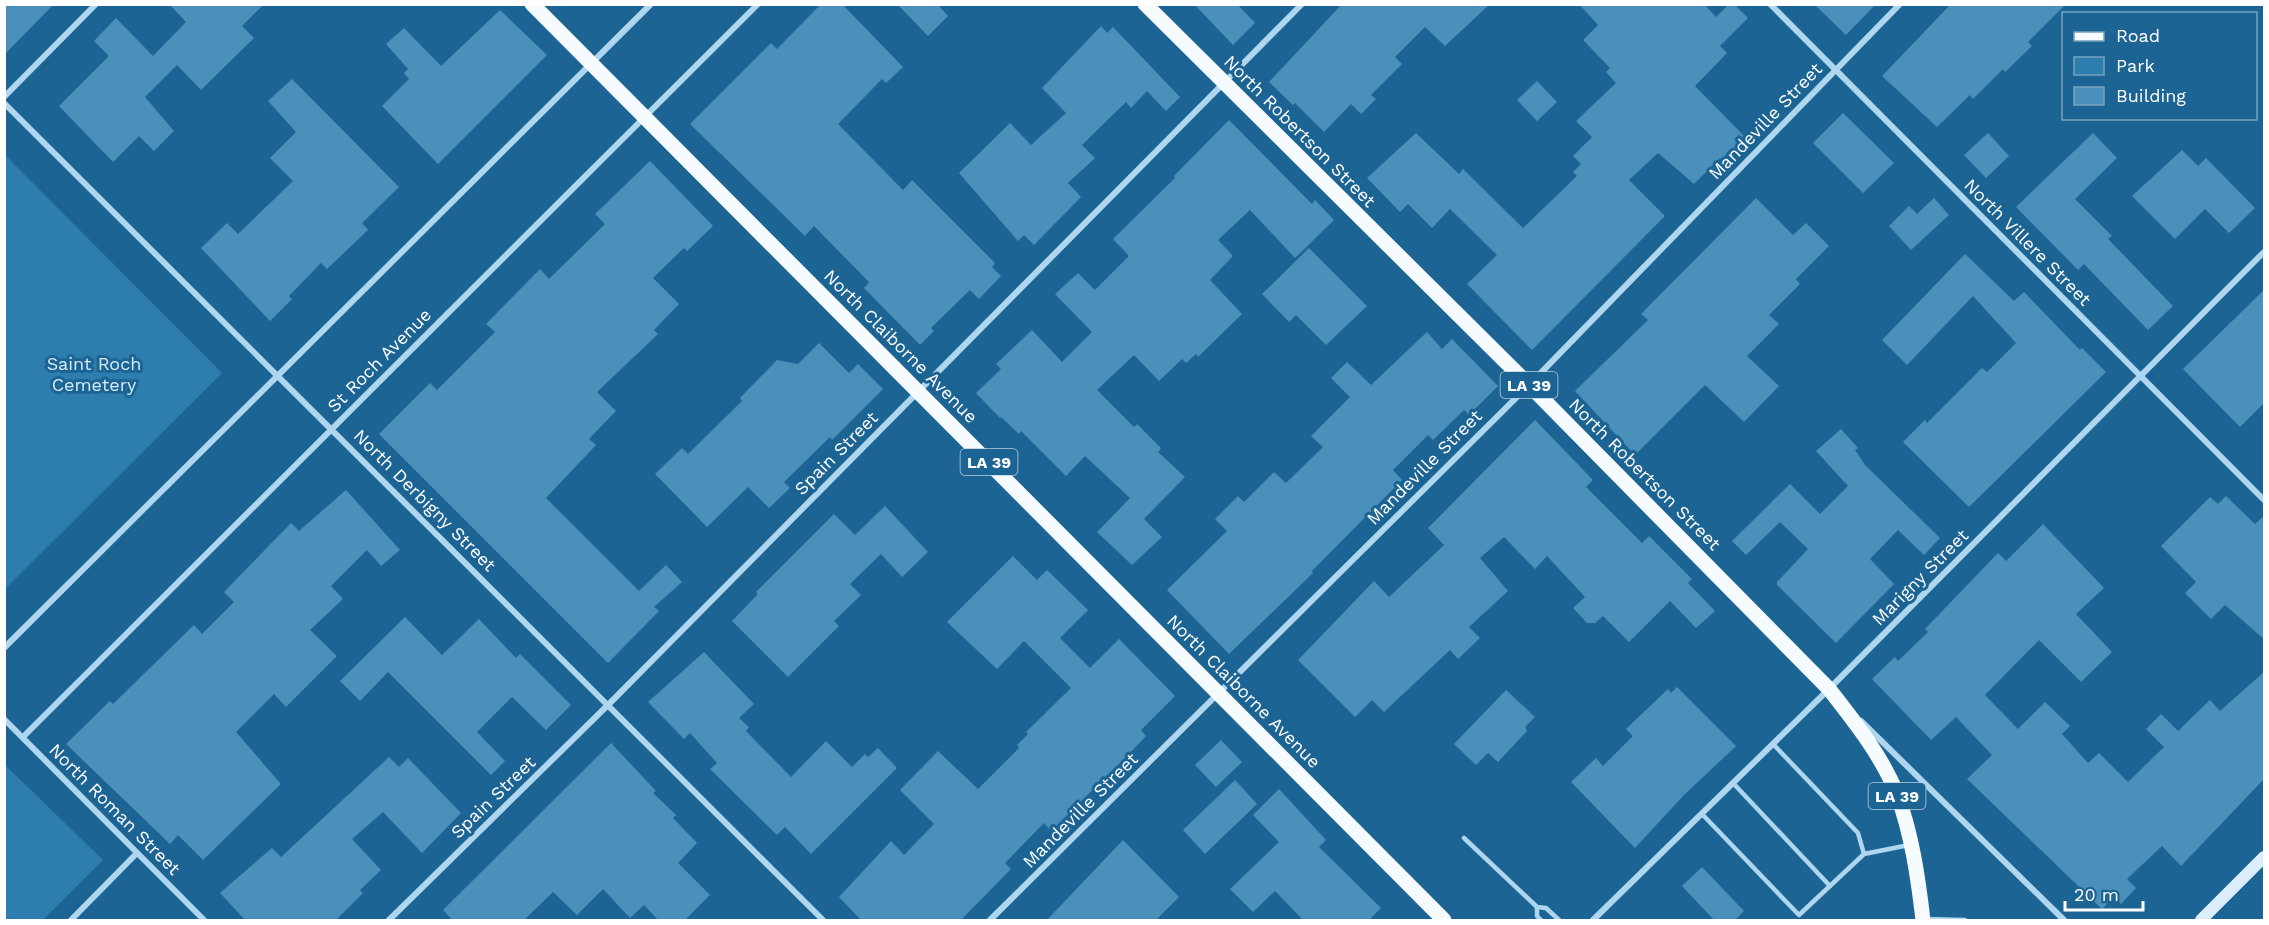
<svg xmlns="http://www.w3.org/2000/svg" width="2269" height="925" font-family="'Work Sans',sans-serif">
<rect width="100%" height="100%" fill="#1c6493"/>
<g fill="#2d7eae">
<polygon points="5,155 222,373 5,589 4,156"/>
<polygon points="5,765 103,860 43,920 5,920"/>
</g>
<g fill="#4a90bb">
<polygon points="4,4 54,4 4,55"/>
<polygon points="169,4 264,4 242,26 254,38 201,90 177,65 145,97 174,131 154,151 139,136 113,162 59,106 109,56 94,41 116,18 153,56 186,22"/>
<polygon points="821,4 842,4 903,67 886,83 882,79 838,124 903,190 912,180 995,263 992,267 1001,276 979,299 970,290 931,328 934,331 920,345 864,288 869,282 814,226 805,236 690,124 771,43 777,49"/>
<polygon points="897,4 937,4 948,16 928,36"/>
<polygon points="1194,4 1237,4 1255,23 1233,45"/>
<polygon points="1342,4 1490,4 1445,46 1425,27 1395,57 1402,64 1371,95 1376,99 1361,114 1351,104 1324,132 1295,103 1293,105 1269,82"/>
<polygon points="1579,4 1704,4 1716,17 1729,4 1734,4 1748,18 1720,46 1727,53 1695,86 1746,138 1722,161 1720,158 1694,184 1658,153 1629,180 1665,216 1532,350 1467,284 1497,255 1450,209 1432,228 1408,204 1400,212 1367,178 1416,133 1459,174 1463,169 1523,228 1577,176 1573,172 1581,164 1573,156 1592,137 1576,121 1616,83 1606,72 1610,68 1583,40 1598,25"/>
<polygon points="1814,4 1876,4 1846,35"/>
<polygon points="1951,4 2066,4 2028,42 2032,46 2005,72 2003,69 1973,99 1970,95 1937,127 1882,76"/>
<polygon points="500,10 547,55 438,164 382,106 409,79 404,73 408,69 386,44 404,28 441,66"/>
<polygon points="1101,26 1107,33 1113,27 1180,97 1166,111 1147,91 1131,108 1126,102 1082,145 1095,158 1068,183 1081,197 1034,245 1024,235 1018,241 959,173 1010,123 1031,145 1066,113 1042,88"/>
<polygon points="292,79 399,187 362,223 368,230 327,269 321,263 289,296 292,299 270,321 201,248 227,223 238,234 293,181 270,158 296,132 268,101"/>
<polygon points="1537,81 1557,102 1537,121 1517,100"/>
<polygon points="1843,113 1894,163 1863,193 1813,143"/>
<polygon points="1229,120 1312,204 1315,200 1334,220 1295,258 1250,210 1218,240 1233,256 1210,280 1242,314 1198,357 1196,354 1186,363 1182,359 1159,381 1134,355 1097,390 1134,427 1137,424 1161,448 1158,452 1185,477 1144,519 1162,537 1132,565 1097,532 1130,498 1085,456 1066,476 1021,431 1019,434 1001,417 1000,418 976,393 1001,369 996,364 1032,330 1062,362 1092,332 1055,294 1078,273 1095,290 1129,256 1113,239 1175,178 1174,176"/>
<polygon points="1988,133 2009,156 1986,178 1964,155"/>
<polygon points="2093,133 2117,158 2075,199 2112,236 2108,239 2173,306 2148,330 2084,264 2078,270 2016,207"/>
<polygon points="2182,150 2198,166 2206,158 2255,208 2229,233 2205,209 2175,239 2132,196"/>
<polygon points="650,161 713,226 687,251 684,248 653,278 679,304 654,330 658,334 597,392 616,411 589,439 596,445 546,498 639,591 666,565 682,582 654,607 659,611 608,663 379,434 430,383 437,390 495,332 486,324 540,269 549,279 605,224 595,214"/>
<polygon points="1756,198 1793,235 1806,223 1829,246 1796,279 1800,284 1769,315 1779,324 1747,356 1779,386 1744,422 1705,385 1635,455 1575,391 1648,320 1641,314"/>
<polygon points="1934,198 1949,215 1911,250 1889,226 1909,206 1917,214"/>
<polygon points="1309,248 1367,306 1326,345 1296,315 1289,322 1262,294"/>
<polygon points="1965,254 2014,301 2024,292 2080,350 2082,348 2106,372 1969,507 1903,442 1925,420 1927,423 1982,368 1987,372 2016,343 1973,296 1907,365 1882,340"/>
<polygon points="2265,289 2265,402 2240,427 2183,369"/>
<polygon points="1427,332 1442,349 1452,339 1498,386 1469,415 1464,410 1433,440 1428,435 1393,470 1402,480 1312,571 1313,573 1229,654 1167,590 1227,531 1215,519 1238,496 1244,502 1274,472 1286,483 1323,447 1311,436 1350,397 1331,378 1347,362 1371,385"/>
<polygon points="819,343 849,373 858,364 883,389 832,440 830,437 784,482 790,488 769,508 748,487 707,527 655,474 682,448 688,454 742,401 740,398 777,360 798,364"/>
<polygon points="1535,420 1593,480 1586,487 1642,543 1649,536 1692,579 1688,583 1715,611 1696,628 1670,601 1629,642 1603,616 1595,623 1587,623 1573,608 1585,597 1547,556 1535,569 1504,537 1480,558 1508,591 1469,627 1480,638 1458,659 1450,650 1384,712 1372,700 1355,717 1298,660 1374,581 1389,597 1444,545 1428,528"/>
<polygon points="1841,429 1858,448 1855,450 1865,465 1940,538 1924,555 1898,530 1870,559 1894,584 1836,643 1777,585 1777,582 1808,549 1780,522 1746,555 1732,541 1790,484 1820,514 1848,486 1816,451"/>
<polygon points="346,490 400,550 381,566 367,550 331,586 343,599 310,630 337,656 286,707 274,694 236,732 281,784 203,860 178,835 170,844 66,744 110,701 113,704 194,625 202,634 234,602 224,592 291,523 299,531"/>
<polygon points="2226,496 2255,524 2265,515 2265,640 2225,605 2211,619 2185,593 2196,582 2161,546 2210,497 2218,504"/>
<polygon points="885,506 928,552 902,577 881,554 850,584 861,595 834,621 839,626 788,677 732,621 758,594 756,592 834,514 855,535"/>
<polygon points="2043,524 2104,588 2076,614 2112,652 2081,682 2039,640 1985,695 2018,729 2045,702 2070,726 2062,734 2088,763 2099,753 2128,782 2164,747 2146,729 2161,714 2178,731 2210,700 2220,711 2265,671 2264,779 2181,866 2162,846 2127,879 2136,888 2121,904 2114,897 2102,909 1967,779 1992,755 1956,717 1931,740 1872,679 1895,657 1898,661 1928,632 1925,629 1998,553 2006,561"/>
<polygon points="1013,556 1037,580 1047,570 1088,610 1060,638 1090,668 1119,639 1175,696 1141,730 1146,736 1128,755 1051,831 1044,823 1005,863 1011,869 960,921 862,921 839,897 891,841 904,855 934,824 900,790 938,751 978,789 1019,748 1017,745 1028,734 1026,732 1071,688 1024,641 997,669 947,622"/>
<polygon points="405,617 442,655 479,619 516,658 520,654 571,705 546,730 512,697 477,732 505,761 491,775 388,672 360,701 340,681"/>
<polygon points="704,652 754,704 739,718 749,727 746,731 791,777 826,741 852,767 865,754 868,757 878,748 897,768 811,854 785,827 777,835 710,769 717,763 690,733 684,739 648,702"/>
<polygon points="1677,687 1736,746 1683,796 1635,848 1571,782 1596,758 1603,766 1633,736 1626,729 1668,689 1671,693"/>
<polygon points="1506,690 1535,717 1525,727 1527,731 1498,762 1488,753 1476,765 1454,744"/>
<polygon points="1221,740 1242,762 1216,787 1195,765"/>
<polygon points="611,743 656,791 653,793 676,815 673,818 697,843 678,863 710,895 684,921 659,921 644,905 630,918 603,889 577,915 553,892 523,921 453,921 443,910"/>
<polygon points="389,757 399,767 408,758 461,813 422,853 383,812 352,839 381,870 360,890 363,893 335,921 246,921 220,893 272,848 281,857"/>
<polygon points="1235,780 1257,804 1205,854 1183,830"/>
<polygon points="1279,789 1326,840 1319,847 1381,908 1368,921 1304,921 1275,891 1253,912 1230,889 1279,842 1253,815"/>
<polygon points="1123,840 1179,897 1155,921 1046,921"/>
<polygon points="1702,867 1744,911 1734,921 1715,921 1682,886"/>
</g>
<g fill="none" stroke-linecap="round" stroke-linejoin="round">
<g stroke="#aed6ee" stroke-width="4.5">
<polyline points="1773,744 1858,833 1864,854"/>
<polyline points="1733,783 1830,886"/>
<polyline points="1702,814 1799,915 1864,854 1909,845"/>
<polyline points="1464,838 1537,907 1546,908 1559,920"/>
<polyline points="1537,907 1537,916 1541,920"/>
<polyline points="1926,919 1965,920"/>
</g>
<g stroke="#aed6ee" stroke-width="6">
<polyline points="1770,4 2264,500"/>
<polyline points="4,97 96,4"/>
<polyline points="4,103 823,920"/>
<polyline points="4,648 651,4"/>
<polyline points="4,719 204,920"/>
<polyline points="1861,721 2064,920"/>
<polyline points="23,737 758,4"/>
<polyline points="71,920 137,853"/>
<polyline points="389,920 609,704 1302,4"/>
<polyline points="990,920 1529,385 1900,4"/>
<polyline points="1593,920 1829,689 2264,252"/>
</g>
<polyline stroke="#dbeefa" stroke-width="12" points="2201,920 2264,857"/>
<g stroke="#f5fbff" stroke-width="15">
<polyline points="532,4 1444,920"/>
<path d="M1145,4L1529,385L1829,689C1854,721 1882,756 1897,794C1912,835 1918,877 1923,920"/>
</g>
</g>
<g text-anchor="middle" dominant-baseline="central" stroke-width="6" stroke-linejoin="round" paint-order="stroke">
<g fill="#1c6493" stroke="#bbd0df" stroke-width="1.5">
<rect x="1500.5" y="372" width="57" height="26" rx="4.5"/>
<rect x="960.5" y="449" width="57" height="26" rx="4.5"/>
<rect x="1868.5" y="783" width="57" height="26" rx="4.5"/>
</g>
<g font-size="16" font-weight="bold" fill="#fff">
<text x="1529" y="385">LA 39</text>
<text x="989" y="462">LA 39</text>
<text x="1897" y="796">LA 39</text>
</g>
<g font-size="18" fill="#fff" stroke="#1c6493">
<text transform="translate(1765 121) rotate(-46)">Mandeville Street</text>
<text transform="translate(1300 131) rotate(45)">North Robertson Street</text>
<text transform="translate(2028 242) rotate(45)">North Villere Street</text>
<text transform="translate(901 346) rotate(45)">North Claiborne Avenue</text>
<text transform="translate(379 360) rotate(-45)">St Roch Avenue</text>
<text transform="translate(836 453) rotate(-45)">Spain Street</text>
<text transform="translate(1424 467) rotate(-45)">Mandeville Street</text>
<text transform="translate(1645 474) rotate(45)">North Robertson Street</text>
<text transform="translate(425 500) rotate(45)">North Derbigny Street</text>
<text transform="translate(1920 577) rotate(-45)">Marigny Street</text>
<text transform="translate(1244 691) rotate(45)">North Claiborne Avenue</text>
<text transform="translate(493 797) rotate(-44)">Spain Street</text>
<text transform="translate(115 809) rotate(45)">North Roman Street</text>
<text transform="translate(1080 810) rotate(-45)">Mandeville Street</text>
</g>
<g font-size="18" fill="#d4ecfa" stroke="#1c6493">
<text x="94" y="363">Saint Roch<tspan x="94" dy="21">Cemetery</tspan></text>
</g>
</g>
<rect width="2269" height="925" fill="none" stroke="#ffffff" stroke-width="12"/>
<rect x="2062" y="12" width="195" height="108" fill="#1c6493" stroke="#77a2be" stroke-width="1.5"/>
<rect x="2074" y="32" width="30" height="9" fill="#f5fbff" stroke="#77a2be" stroke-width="1.5"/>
<text x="2116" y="42" font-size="18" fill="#ffffff">Road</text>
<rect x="2074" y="57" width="30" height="18" fill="#2d7eae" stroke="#77a2be" stroke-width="1.5"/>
<text x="2116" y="72" font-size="18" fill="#ffffff">Park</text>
<rect x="2074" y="87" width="30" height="18" fill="#4a90bb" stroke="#77a2be" stroke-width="1.5"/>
<text x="2116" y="102" font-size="18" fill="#ffffff">Building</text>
<path d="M2065 901v9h78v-9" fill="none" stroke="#ffffff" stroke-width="3"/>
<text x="2074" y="901" font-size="18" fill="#ffffff" stroke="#1c6493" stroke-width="4.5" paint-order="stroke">20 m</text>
</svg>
